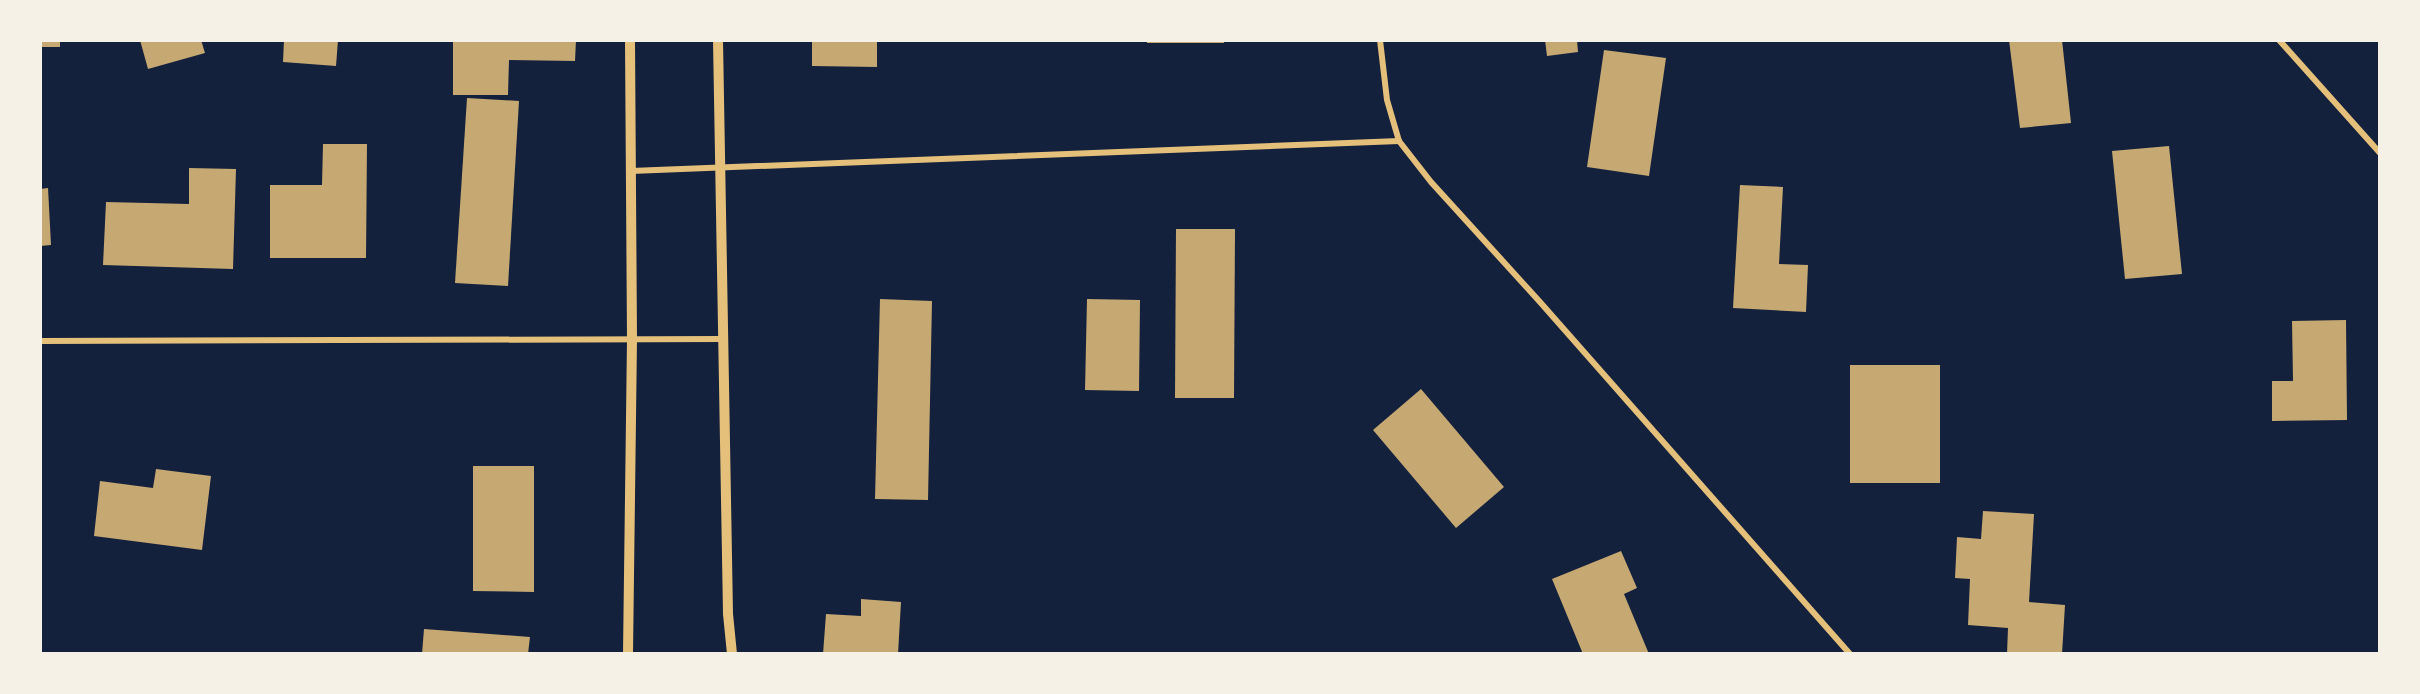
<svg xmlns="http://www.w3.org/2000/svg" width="2420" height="694" font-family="Roboto,sans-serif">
<rect width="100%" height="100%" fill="#14213d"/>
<g fill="#c6a872">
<rect x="40" y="40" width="20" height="7"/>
<polygon points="140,40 201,40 205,53 148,69"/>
<polygon points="284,40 338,40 336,66 283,62"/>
<polygon points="453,40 576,40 575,61 509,60 508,95 453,95"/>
<polygon points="812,40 877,40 877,67 812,66"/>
<rect x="1147" y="40" width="77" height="3"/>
<polygon points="1545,40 1577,40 1578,52 1547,56"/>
<polygon points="2009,40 2062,40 2071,123 2020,128"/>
<polygon points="1604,50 1666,58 1649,176 1587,167"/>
<polygon points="467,98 519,101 508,286 455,283"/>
<polygon points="323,144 367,144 366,258 270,258 270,185 322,185"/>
<polygon points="2169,146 2182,274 2125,279 2112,151"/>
<polygon points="189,168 236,169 233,269 103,265 106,202 189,204"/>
<polygon points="1740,185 1783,187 1779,264 1808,265 1806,312 1733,308"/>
<polygon points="48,188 51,245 40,246 40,189"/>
<polygon points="1176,229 1235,229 1234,398 1175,398"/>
<polygon points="880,299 932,301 928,500 875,499"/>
<polygon points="1087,299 1140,300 1139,391 1085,390"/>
<polygon points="2346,320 2347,420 2272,421 2272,381 2293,381 2292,321"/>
<rect x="1850" y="365" width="90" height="118"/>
<polygon points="1421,389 1504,487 1456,528 1373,430"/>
<polygon points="473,466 534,466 534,592 473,591"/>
<polygon points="156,469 211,476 202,550 94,536 100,481 153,488"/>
<polygon points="1983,511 2034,514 2029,602 2065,605 2062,654 2007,654 2008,628 1968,625 1970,579 1955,578 1957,537 1981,539"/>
<polygon points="1621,551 1637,588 1624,594 1649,654 1583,654 1552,579"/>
<polygon points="861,599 901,602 898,654 823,654 826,614 861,616"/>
<polygon points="424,629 530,637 528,654 422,654"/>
</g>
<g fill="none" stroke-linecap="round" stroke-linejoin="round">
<g stroke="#e5c07b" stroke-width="6">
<polyline points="1380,40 1387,100 1399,141 1431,182 1540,302 1850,654"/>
<polyline points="2279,40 2380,153"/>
<polyline points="631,171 1399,141"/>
<polyline points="40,341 722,339"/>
</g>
<g stroke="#e5c07b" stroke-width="10">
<polyline points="718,40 728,614 732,654"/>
<polyline points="628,654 632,339 630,40"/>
</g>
</g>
<rect width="2420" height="694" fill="none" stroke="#f6f1e7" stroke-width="84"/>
</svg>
